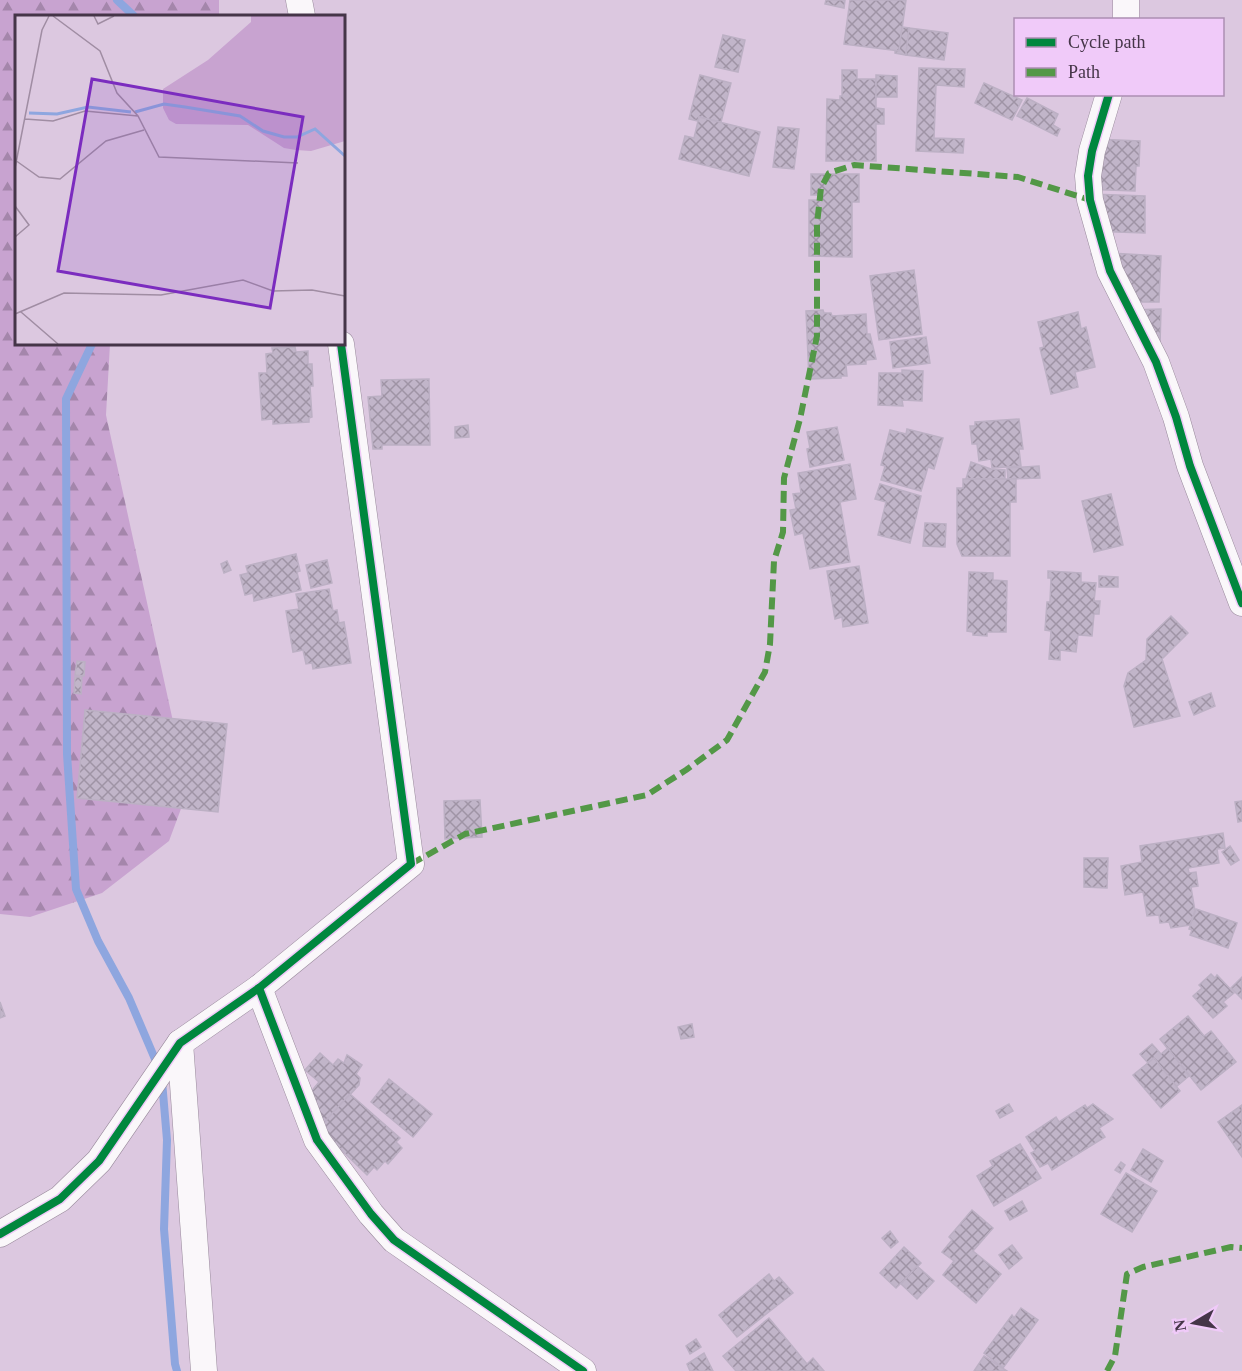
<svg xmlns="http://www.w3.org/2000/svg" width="1242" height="1371" font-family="'Times New Roman',serif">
<defs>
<pattern id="forest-firs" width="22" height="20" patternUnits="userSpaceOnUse" patternTransform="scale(1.5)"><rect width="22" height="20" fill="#c8a3d0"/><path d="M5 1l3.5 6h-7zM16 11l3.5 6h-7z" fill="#a486ab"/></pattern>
<pattern id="building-cross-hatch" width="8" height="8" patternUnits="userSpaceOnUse" patternTransform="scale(1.5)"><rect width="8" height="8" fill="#c1b5c9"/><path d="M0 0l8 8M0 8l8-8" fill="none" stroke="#9f94a5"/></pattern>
</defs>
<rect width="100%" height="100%" fill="#dcc8e0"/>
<polygon fill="url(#forest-firs)" points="0,0 219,0 219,16 16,16 16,344 110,344 106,415 188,790 169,841 102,893 30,917 0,914"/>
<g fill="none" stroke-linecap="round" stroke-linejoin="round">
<g stroke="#8ea6df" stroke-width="8">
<polyline points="117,0 134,16"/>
<polyline points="92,344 66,399 67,754 76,889 98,941 129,998 158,1066"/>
<polyline points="162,1081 167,1140 164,1229 175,1364 177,1371"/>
</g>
</g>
<g fill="url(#building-cross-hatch)" stroke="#bcb0c4" stroke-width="1.5">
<polygon points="826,0 845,0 844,8 825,4"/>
<polygon points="850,0 906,0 899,51 844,44"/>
<polygon points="902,27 909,28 906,55 895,53 895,51 899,51"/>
<polygon points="909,28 948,33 944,60 906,55"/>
<polygon points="723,35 745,40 738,72 715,67"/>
<polygon points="919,68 965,69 964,87 936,85 934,138 964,139 963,153 916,151"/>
<polygon points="842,70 857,70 857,79 876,79 876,108 884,109 884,124 876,124 876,161 826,161 827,99 840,100 840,96 842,96"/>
<polygon points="700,75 731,83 721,122 699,117 698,121 689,119"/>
<polygon points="876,75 897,76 897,97 876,97"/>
<polygon points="984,83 1022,100 1012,120 975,103"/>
<polygon points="1027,98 1058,114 1053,125 1060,129 1057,136 1017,116"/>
<polygon points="699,117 760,132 749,176 679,159 685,136 694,138"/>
<polygon points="778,127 799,129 794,169 773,167"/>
<polygon points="1094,139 1140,141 1139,166 1136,166 1135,191 1080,189"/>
<polygon points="811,174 859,174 859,202 852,202 852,257 809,256 809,200 819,200 819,195 811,195"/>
<polygon points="1090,194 1145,196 1145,233 1089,231"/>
<polygon points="1110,253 1161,256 1159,302 1124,302 1102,275 1091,254"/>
<polygon points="914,270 922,334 879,340 870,276"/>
<polygon points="1161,309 1160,345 1129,310"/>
<polygon points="823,310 824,313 831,313 832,316 866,314 867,334 870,334 876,359 866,360 866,364 846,365 847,376 841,376 841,378 809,379 806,311"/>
<polygon points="1078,312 1081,329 1086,327 1095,367 1075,372 1078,387 1051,394 1040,348 1044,347 1038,322"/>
<polygon points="926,337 930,363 893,368 890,342"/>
<polygon points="295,347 296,352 308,351 308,364 312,364 313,386 310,386 312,417 309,418 309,422 273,424 273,419 262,420 259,373 267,373 266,354 273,353 272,348"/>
<polygon points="902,370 923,371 922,401 902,400 903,406 878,405 879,373 902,373"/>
<polygon points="429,379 430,445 382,445 382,449 373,449 368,397 382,396 381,380"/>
<polygon points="1019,419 1023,449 1019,449 1021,466 992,468 991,459 979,461 977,444 972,444 970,426 975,426 975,422"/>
<polygon points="468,425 469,437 455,438 455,427"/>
<polygon points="837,427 844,460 810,467 807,449 810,448 807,432"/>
<polygon points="907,429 943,438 934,469 928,467 921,491 881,480 885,466 881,465 890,430 906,434"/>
<polygon points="971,462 991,469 1005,470 1005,479 966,479"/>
<polygon points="850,464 856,499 840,502 850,562 810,569 803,533 795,535 790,510 796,509 793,494 801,493 798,473"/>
<polygon points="1039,466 1040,478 1008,479 1007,468"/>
<polygon points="963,479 1016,479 1016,502 1010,502 1010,556 962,556 957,544 957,488 963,488"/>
<polygon points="880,484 921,496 910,543 878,535 886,502 875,499"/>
<polygon points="1111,494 1123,545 1094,552 1082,501"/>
<polygon points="925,523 946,524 945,547 923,546"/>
<polygon points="296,554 300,571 297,572 301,590 254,601 253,593 245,595 240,575 248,573 246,566"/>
<polygon points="327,560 332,583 311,588 306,565"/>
<polygon points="227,561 231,570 224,573 221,564"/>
<polygon points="859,566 868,623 843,627 842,617 835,619 827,571"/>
<polygon points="1048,571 1081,573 1081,582 1096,583 1094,601 1100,601 1099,614 1094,614 1092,636 1078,635 1076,652 1060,650 1060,660 1049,659 1051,631 1045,630 1047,602 1050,602 1051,578 1048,578"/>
<polygon points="969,572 993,573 993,580 1007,581 1006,632 987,632 987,636 973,635 973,632 967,631"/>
<polygon points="1099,576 1118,577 1118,587 1099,587"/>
<polygon points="329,589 333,611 337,610 339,623 344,622 351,663 313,669 312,663 306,664 303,650 293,652 286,611 299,609 296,594"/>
<polygon points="1171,616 1188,633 1162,659 1180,716 1134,727 1124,686 1128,673 1146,660 1147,639"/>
<polygon points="77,661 85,662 84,676 75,675"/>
<polygon points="75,677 82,677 81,694 74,693"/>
<polygon points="1211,693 1215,706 1194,715 1189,702"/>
<polygon points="85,710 227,724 218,812 77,798"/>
<polygon points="480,800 482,837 445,839 444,801"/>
<polygon points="1242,801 1242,821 1238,822 1235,802"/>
<polygon points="1223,833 1225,848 1217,849 1219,863 1188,868 1189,873 1196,872 1198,886 1191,887 1195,911 1190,925 1171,928 1169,922 1160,923 1159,915 1147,916 1143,892 1125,895 1121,866 1142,862 1140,846"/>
<polygon points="1230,846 1239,860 1231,865 1222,852"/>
<polygon points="1084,858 1108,858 1107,888 1084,887"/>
<polygon points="1196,909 1237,923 1228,948 1190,935 1192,930 1189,929"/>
<polygon points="1211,974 1215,978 1217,975 1234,993 1223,1002 1227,1006 1213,1018 1193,996 1202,988 1199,985"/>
<polygon points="1242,977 1242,999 1231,988"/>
<polygon points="0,1002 5,1016 0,1018"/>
<polygon points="1188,1016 1204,1036 1211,1031 1236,1062 1201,1090 1160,1039"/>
<polygon points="692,1024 694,1037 681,1039 678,1027"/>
<polygon points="1152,1044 1161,1054 1168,1048 1189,1076 1176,1087 1154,1058 1148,1063 1140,1054"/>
<polygon points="320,1053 333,1065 338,1059 344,1063 347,1055 362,1065 356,1074 360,1078 359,1085 319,1128 300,1105 319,1082 305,1070"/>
<polygon points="1154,1058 1180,1091 1161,1108 1133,1075"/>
<polygon points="389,1079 432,1114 413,1137 371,1102"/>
<polygon points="350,1094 400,1138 396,1142 402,1148 388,1164 385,1161 377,1170 374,1167 367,1175 319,1128"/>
<polygon points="1009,1104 1013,1111 1000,1118 996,1111"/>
<polygon points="1093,1104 1113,1119 1099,1128 1105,1137 1052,1170 1048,1163 1040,1167 1031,1153 1035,1151 1026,1137 1056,1117 1059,1122 1085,1105 1087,1108"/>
<polygon points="1242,1105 1242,1157 1218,1122"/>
<polygon points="1020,1144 1041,1178 994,1206 977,1176 993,1166 990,1161"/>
<polygon points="1143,1149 1163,1161 1151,1182 1131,1170"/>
<polygon points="1121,1162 1125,1165 1120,1173 1115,1170"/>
<polygon points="1126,1173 1157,1191 1132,1232 1101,1214"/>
<polygon points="1022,1201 1027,1211 1010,1220 1005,1211"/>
<polygon points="972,1210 993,1228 973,1251 1001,1274 976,1303 943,1275 954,1261 942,1252 952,1240 949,1237"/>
<polygon points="890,1231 898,1242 891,1248 882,1238"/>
<polygon points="1012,1245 1022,1258 1009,1269 999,1255"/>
<polygon points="904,1247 921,1263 896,1288 880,1273"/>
<polygon points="917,1266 934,1281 917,1299 901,1284"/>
<polygon points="769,1274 774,1281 779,1277 793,1293 737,1337 719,1315"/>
<polygon points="1021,1308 1038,1320 1003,1368 984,1353 1012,1315 1014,1318"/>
<polygon points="769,1318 807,1364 813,1358 824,1371 736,1371 723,1356"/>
<polygon points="696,1339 701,1347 690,1354 686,1346"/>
<polygon points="704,1353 713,1371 690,1371 687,1364"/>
<polygon points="984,1356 1007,1371 974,1371"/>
</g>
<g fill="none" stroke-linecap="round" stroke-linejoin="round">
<defs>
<g id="street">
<polyline points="299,0 302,16"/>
<polyline points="1126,20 1126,0"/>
<polyline points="1109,94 1092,151 1088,176 1090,200 1110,271 1156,362 1176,417 1190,466 1242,603"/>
<polyline points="259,988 317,1140 371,1214 394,1240 583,1371"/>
<polyline points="180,1043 204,1371"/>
<polyline points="0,1234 60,1199 99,1161 180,1043 259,988 411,864 341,344"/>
</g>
</defs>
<use href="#street" stroke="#998a9c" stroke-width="27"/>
<use href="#street" stroke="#faf7fa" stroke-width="26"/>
<g stroke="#539847" stroke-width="6" stroke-dasharray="12 6" stroke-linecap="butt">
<polyline points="411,864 465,834 647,795 686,770 727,740 765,672 770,644 774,561 783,532 784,478 800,419 817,336 817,224 821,188 829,173 854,165 1018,177 1090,200"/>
<polyline points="1107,1371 1115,1356 1127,1274 1143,1267 1231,1247 1242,1248"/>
</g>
<defs>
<g id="cycleway">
<polyline points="1109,94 1092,151 1088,176 1090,200 1110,271 1156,362 1176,417 1190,466 1242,603"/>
<polyline points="259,988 317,1140 371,1214 394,1240 583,1371"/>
<polyline points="0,1234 60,1199 99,1161 180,1043 259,988 411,864 341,344"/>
</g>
</defs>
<use href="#cycleway" stroke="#f0caf9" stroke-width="11"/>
<use href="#cycleway" stroke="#00873e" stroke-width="8"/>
</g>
<g transform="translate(15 15)">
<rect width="330" height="330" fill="#dcc8e0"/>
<path d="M236,1H330V126L296,136L281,135L269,133L233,110L161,109L154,105L148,93V74L193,45L236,7Z" fill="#c8a3d0"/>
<path fill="none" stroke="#8ea6df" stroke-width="3" d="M120,97L149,89L170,92L225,101L248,116L269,122H282L300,114L330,141M14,98L42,99L73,92L116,97"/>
<path fill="none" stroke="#a08da3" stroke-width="1.5" d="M38,1L85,36L102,78L123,101L144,142L283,148M79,1L83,9L99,1M10,104L38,106L70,96L123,101M0,145L24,162L45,164L91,126L129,115M0,153L27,15L34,1M0,191L14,210L0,222M6,297L43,329M0,299L49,278L146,280L228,265L258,276L297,275L330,281"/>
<path fill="#7b2cbf" fill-opacity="0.15" stroke="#7b2cbf" stroke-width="3" d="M77,64L288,102L255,293L43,256Z"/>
<rect width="330" height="330" fill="none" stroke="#453548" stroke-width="3"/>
</g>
<rect x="1014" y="18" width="210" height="78" fill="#f0caf9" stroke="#ac8eb2" stroke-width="1.5"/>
<rect x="1026" y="38" width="30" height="9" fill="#00873e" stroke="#ac8eb2" stroke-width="1.5"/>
<text x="1068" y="48" font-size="18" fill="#453548">Cycle path</text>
<rect x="1026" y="68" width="30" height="9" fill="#539847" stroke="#ac8eb2" stroke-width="1.5"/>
<text x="1068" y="78" font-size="18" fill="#453548">Path</text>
<g transform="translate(1194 1323) rotate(260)" stroke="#f0caf9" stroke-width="4.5" paint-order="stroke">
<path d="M0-4.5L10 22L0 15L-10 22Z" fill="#453548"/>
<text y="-9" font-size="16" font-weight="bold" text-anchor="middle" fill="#453548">N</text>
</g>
</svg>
